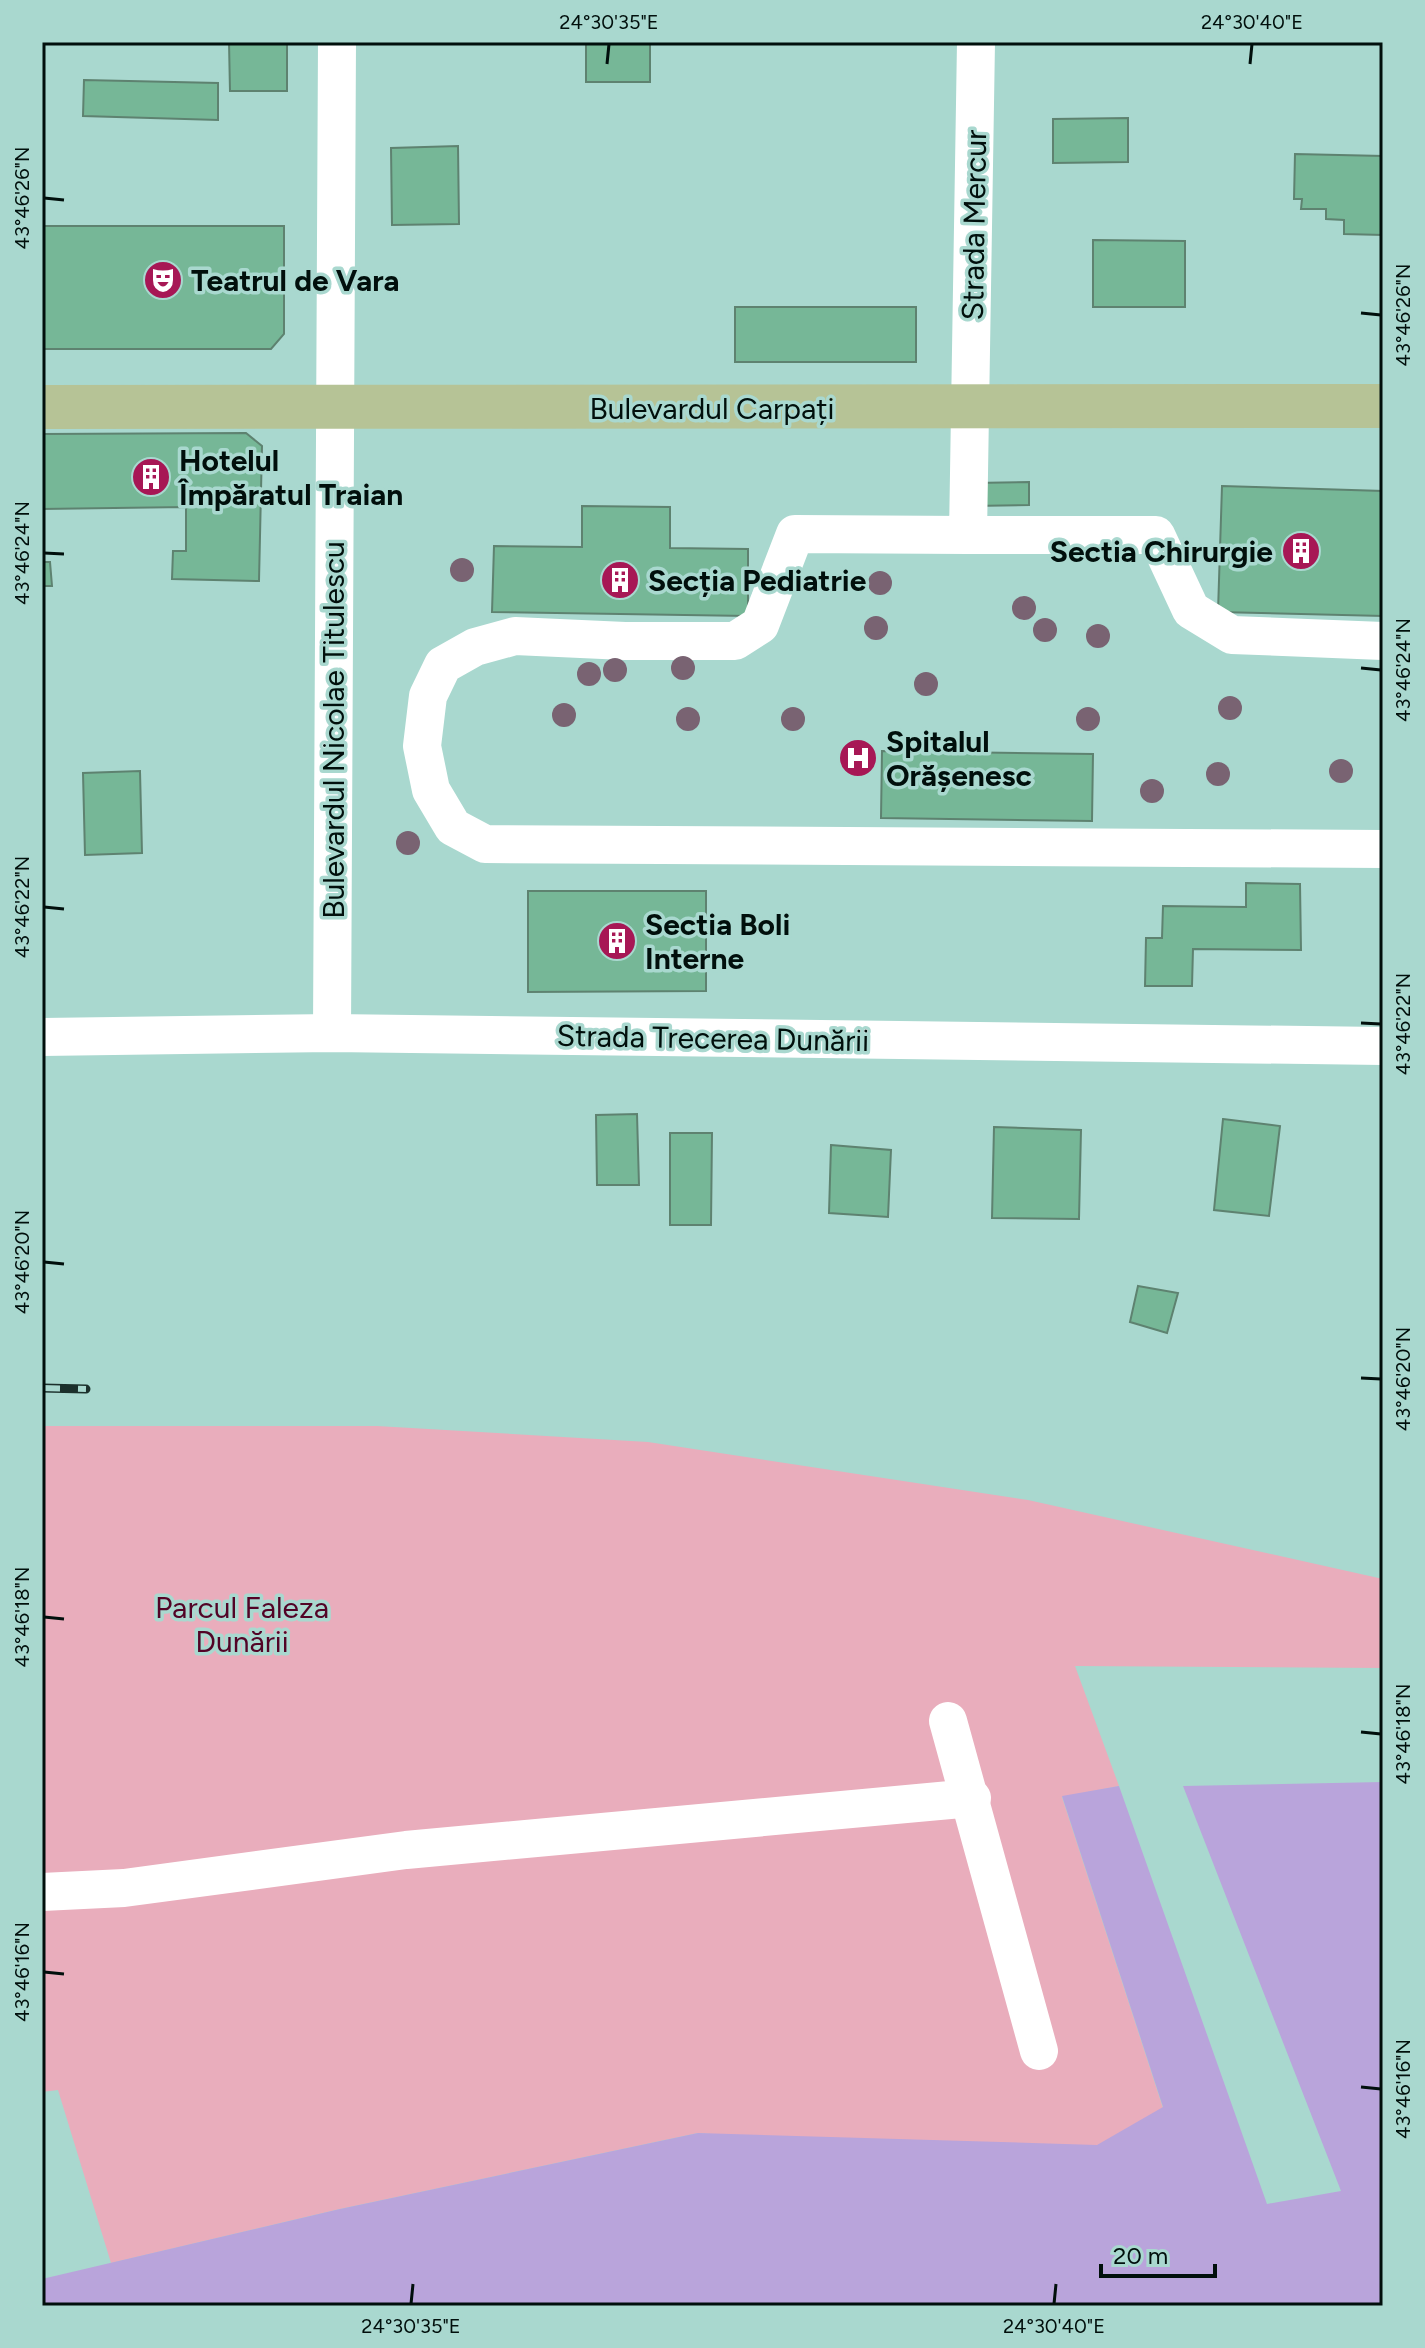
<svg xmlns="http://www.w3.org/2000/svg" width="1425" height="2348" font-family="Figtree,sans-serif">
<rect width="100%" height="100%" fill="#a9d8cf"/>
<polygon fill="#e9adbc" points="42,1426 377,1426 648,1442 1028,1500 1383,1579 1383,1668 1075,1666 1119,1786 1062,1797 1163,2108 1089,2162 698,2133 340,2209 111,2263 58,2090 42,2092"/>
<polygon fill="#b9a4db" points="1383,1782 1383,2306 42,2306 42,2279 340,2209 698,2133 1097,2145 1163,2107 1062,1796 1119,1786 1267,2204 1341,2191 1183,1786"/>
<g fill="#76b797" stroke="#5e8270" stroke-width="2">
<polygon points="229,42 287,42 287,91 230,91"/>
<rect x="586" y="42" width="64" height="40"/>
<polygon points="84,80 218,83 218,120 83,116"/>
<polygon points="1128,118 1128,162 1053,163 1053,119"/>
<polygon points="458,146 459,224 392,225 391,148"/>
<polygon points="1295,154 1383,156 1383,235 1344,234 1344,220 1326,219 1326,209 1301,209 1302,199 1294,199"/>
<polygon points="42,226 284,226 284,334 271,349 42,349"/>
<polygon points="1093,240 1185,241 1185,307 1093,307"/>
<rect x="735" y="307" width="181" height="55"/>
<polygon points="246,433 262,446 259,581 172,579 173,551 186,551 186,507 42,509 42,434"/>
<polygon points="1029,482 1029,505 972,506 973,483"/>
<polygon points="1222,486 1383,491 1383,616 1218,612"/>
<polygon points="582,506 670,507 670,548 748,549 748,616 492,612 494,546 582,547"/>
<polygon points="42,562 50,562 52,586 42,586"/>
<polygon points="882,751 1093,754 1092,821 881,818"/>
<polygon points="140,771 142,853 85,855 83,773"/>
<polygon points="1246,883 1300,884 1301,950 1193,949 1192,986 1145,986 1146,938 1162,938 1163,906 1246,907"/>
<polygon points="528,891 706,891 706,991 528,992"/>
<polygon points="637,1114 639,1185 597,1185 596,1115"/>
<polygon points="1223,1119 1280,1126 1269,1216 1214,1210"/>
<polygon points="994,1127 1081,1130 1079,1219 992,1218"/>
<polygon points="670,1133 712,1133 711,1225 670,1225"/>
<polygon points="831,1145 891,1150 888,1217 829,1213"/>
<polygon points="1138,1286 1178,1293 1167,1333 1130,1322"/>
</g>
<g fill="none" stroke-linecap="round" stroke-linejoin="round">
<g stroke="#fff" stroke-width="38">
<polyline points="976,42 968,535 795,534 760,625 735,641 625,641 515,636 475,647 443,665 428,696 422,746 431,790 453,827 485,844 1383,849"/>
<polyline points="968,535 1156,535 1191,610 1232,635 1383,641"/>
<polyline points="332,1033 337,42"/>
<polyline points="42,1037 332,1033 1383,1046"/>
<polyline points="948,1721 1039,2051"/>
<polyline points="42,1892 124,1888 406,1850 972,1798"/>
</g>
<polyline stroke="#b6c396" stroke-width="44" points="42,407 1383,406"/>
<defs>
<polyline id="rail" points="42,1388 86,1389"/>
</defs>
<use href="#rail" stroke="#1c302c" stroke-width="9"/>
<use href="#rail" stroke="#a9d8cf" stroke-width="6" stroke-dasharray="18" stroke-linecap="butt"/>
</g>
<g fill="#796372">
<circle cx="462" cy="570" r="12"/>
<circle cx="880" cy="583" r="12"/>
<circle cx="1024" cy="608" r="12"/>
<circle cx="876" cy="628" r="12"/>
<circle cx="1045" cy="630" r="12"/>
<circle cx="1098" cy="636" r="12"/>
<circle cx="683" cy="668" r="12"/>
<circle cx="615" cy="670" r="12"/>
<circle cx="589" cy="674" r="12"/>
<circle cx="926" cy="684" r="12"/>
<circle cx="1230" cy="708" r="12"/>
<circle cx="564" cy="715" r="12"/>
<circle cx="688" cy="719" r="12"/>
<circle cx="793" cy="719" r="12"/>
<circle cx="1088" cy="719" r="12"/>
<circle cx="1341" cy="771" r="12"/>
<circle cx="1218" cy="774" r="12"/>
<circle cx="1152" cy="791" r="12"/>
<circle cx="408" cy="843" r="12"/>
</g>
<path fill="none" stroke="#010f0c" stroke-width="3" d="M607,64L609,44M1250,64L1252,44M44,198L64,200M1361,313L1381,315M44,553L64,554M1361,668L1381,670M44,907L64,909M1361,1023L1381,1024M44,1262L64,1264M1361,1378L1381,1379M44,1617L64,1619M1361,1732L1381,1734M44,1972L64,1974M1361,2087L1381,2089M411,2304L413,2284M1054,2304L1056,2284"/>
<defs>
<symbol id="theatre-disc" viewBox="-11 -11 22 22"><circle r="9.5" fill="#a71755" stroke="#a9d8cf"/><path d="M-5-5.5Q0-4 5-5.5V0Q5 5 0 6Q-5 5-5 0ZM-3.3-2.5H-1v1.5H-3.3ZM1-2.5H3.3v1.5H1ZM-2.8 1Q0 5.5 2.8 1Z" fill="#fff"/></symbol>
<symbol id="building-disc" viewBox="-11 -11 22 22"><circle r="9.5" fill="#a71755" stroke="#a9d8cf"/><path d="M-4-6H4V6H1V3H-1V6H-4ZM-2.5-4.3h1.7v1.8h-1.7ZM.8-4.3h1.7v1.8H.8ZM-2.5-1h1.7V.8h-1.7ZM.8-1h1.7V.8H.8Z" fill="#fff"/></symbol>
<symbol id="hospital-disc" viewBox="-11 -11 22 22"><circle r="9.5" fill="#a71755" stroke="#a9d8cf"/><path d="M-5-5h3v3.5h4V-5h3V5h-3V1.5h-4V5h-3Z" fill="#fff"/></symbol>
</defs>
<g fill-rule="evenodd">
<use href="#theatre-disc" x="141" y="258" width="44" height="44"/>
<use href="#building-disc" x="129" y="455" width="44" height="44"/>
<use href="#building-disc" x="1279" y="529" width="44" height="44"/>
<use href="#building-disc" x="598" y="558" width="44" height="44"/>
<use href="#hospital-disc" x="836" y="736" width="44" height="44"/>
<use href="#building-disc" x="595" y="919" width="44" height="44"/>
</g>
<g text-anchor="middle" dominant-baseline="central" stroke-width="7" stroke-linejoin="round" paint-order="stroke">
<g font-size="30" fill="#010f0c" stroke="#a9d8cf">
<text transform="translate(974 225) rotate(-89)">Strada Mercur</text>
<text x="712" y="408">Bulevardul Carpați</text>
<text transform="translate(333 730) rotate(-90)">Bulevardul Nicolae Titulescu</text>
<text transform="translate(713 1038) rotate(1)">Strada Trecerea Dunării</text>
</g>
<g font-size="30" font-weight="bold" fill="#010f0c" stroke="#a9d8cf" text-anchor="start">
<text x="191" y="280">Teatrul de Vara</text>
<text x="179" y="460">Hotelul<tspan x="179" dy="34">Împăratul Traian</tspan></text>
<text x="1273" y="551" text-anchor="end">Sectia Chirurgie</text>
<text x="648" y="580">Secția Pediatrie</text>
<text x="886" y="741">Spitalul<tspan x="886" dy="34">Orășenesc</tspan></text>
<text x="645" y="924">Sectia Boli<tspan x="645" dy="34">Interne</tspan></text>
</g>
<g font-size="30" fill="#520326" stroke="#a9d8cf">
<text x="242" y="1607">Parcul Faleza<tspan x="242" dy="34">Dunării</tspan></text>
</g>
</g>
<rect width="1425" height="2348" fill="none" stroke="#a9d8cf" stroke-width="88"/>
<path d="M1101 2264v12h114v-12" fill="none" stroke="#010f0c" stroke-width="4"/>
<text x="1113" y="2264" font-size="24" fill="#010f0c" stroke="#a9d8cf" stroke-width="6" paint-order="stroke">20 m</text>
<rect x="44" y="44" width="1337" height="2260" fill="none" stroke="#010f0c" stroke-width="3"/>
<g font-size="20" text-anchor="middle" fill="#010f0c">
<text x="609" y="29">24°30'35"E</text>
<text x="1252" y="29">24°30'40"E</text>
<text transform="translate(22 198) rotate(-90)" y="7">43°46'26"N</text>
<text transform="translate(1403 315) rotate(-90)" y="7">43°46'26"N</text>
<text transform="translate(22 553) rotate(-90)" y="7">43°46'24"N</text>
<text transform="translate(1403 670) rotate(-90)" y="7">43°46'24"N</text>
<text transform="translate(22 907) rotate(-90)" y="7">43°46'22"N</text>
<text transform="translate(1403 1024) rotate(-90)" y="7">43°46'22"N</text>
<text transform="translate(22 1262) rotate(-90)" y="7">43°46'20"N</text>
<text transform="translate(1403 1379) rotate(-90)" y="7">43°46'20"N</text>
<text transform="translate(22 1617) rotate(-90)" y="7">43°46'18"N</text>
<text transform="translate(1403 1734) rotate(-90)" y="7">43°46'18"N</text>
<text transform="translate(22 1972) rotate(-90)" y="7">43°46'16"N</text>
<text transform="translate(1403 2089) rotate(-90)" y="7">43°46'16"N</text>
<text x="411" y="2333">24°30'35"E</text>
<text x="1054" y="2333">24°30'40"E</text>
</g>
</svg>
